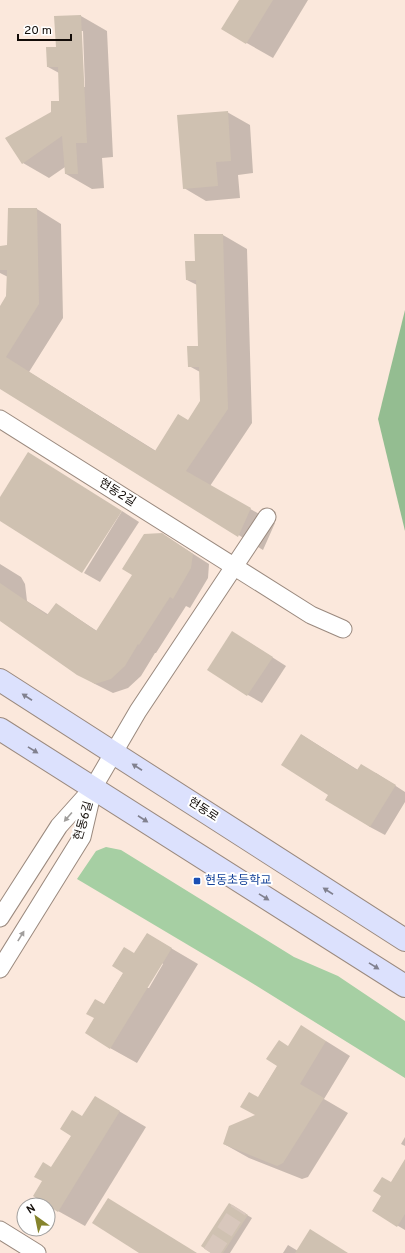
<svg xmlns="http://www.w3.org/2000/svg" width="405" height="1253" font-family="Overpass,'Noto Sans KR',sans-serif">
<rect width="100%" height="100%" fill="#fbe8dc"/>
<polygon fill="#a6cfa3" points="106,847 121,850 294,957 338,976 405,1021 405,1078 247,980 77,879 96,851"/>
<polygon fill="#94bd91" points="405,310 405,531 378,419"/>
<g fill="#0003" fill-rule="evenodd">
<polygon points="240,0 308,0 273,58 222,29"/>
<path d="M81,16L107,31L113,157L102,158L104,188L92,189L66,174L65,167L49,178L23,163L52,112L60,102L59,73L48,67L57,48ZM81,31H83L85,87H83Z"/>
<polygon points="227,112 250,125 253,173 238,175 240,198 206,201 184,188"/>
<polygon points="37,209 61,224 63,318 29,372 156,451 188,422 201,402 200,372 189,366 199,347 197,285 187,280 196,262 223,235 247,249 252,423 210,486 275,523 263,550 0,388 0,312 7,316 8,277 0,273 0,247 8,246"/>
<polygon points="122,511 139,522 100,582 84,573"/>
<polygon points="162,534 209,564 208,578 190,608 186,606 156,653 155,653 141,676 128,688 113,693 95,684 0,620 0,564 21,577 25,584 27,601 49,615 56,604 97,631"/>
<polygon points="247,641 286,666 262,703 248,695"/>
<polygon points="302,735 358,770 376,773 405,792 405,802 385,835 370,827 329,795"/>
<path d="M147,934L198,964L137,1063L110,1048L104,1005ZM162,963L163,964L149,988H146Z"/>
<polygon points="326,1041 350,1056 324,1099 348,1113 308,1177 302,1179 249,1158 224,1144 257,1115 258,1098 289,1047"/>
<polygon points="95,1097 146,1127 85,1226 58,1211 52,1168"/>
<polygon points="405,1137 405,1146 401,1144"/>
<polygon points="405,1161 405,1230 373,1211"/>
<polygon points="229,1204 252,1218 230,1253 213,1253"/>
<polygon points="288,1245 298,1251 348,1253 283,1253"/>
</g>
<g fill="#cfc1b1">
<polygon points="239,0 273,0 246,44 221,29"/>
<polygon points="81,15 87,143 76,143 78,174 65,174 62,136 22,164 5,138 51,112 51,101 59,101 58,67 47,67 46,47 56,47 54,16"/>
<polygon points="228,111 231,161 216,162 218,186 183,189 177,115"/>
<polygon points="8,208 37,208 39,304 6,357 155,451 178,414 188,420 200,401 199,367 188,367 187,346 198,346 196,280 186,280 185,261 195,261 194,234 223,234 228,409 186,471 251,508 238,537 0,389 0,306 6,296 7,270 0,270 0,246 7,245"/>
<polygon points="28,452 122,511 82,573 0,521 0,497"/>
<polygon points="162,533 193,554 191,568 173,599 170,597 139,645 138,644 125,666 111,679 95,684 77,675 0,621 0,583 47,615 56,603 96,631 132,575 122,569 144,534"/>
<polygon points="232,631 273,657 247,696 207,670"/>
<polygon points="301,734 357,770 361,764 396,785 370,827 325,800 328,795 281,765"/>
<polygon points="147,933 172,948 110,1049 85,1033 94,1018 86,1014 95,999 104,1004 123,973 112,966 124,947 134,953"/>
<polygon points="301,1025 326,1041 300,1084 324,1098 283,1163 277,1166 223,1144 229,1126 255,1115 240,1107 249,1092 258,1097 277,1066 266,1059 279,1040 288,1046"/>
<polygon points="95,1096 120,1111 58,1212 33,1196 42,1181 34,1177 43,1162 51,1167 71,1136 60,1129 72,1110 82,1116"/>
<polygon points="405,1159 405,1214 397,1227 372,1211 381,1196 373,1191 382,1177 391,1182"/>
<polygon points="108,1198 197,1253 139,1253 92,1223"/>
<polygon points="229,1203 248,1215 223,1253 211,1253 201,1246"/>
<polygon points="310,1229 348,1253 295,1253"/>
</g>
<g fill="none" stroke-linecap="round" stroke-linejoin="round">
<polyline stroke="#d8c7bc" stroke-width="17" stroke-dasharray="17 8" stroke-linecap="butt" points="211,1253 239,1209"/>
<defs>
<g id="minor">
<polyline points="0,419 311,615 343,629"/>
<polyline points="0,918 59,826 93,788 138,711 267,517"/>
<polyline points="0,969 82,837 93,790"/>
<polyline points="0,1230 37,1253"/>
</g>
<g id="secondary">
<polyline points="0,680 405,940"/>
<polyline points="0,729 405,986"/>
</g>
</defs>
<use href="#minor" stroke="#9a897e" stroke-width="19"/>
<use href="#secondary" stroke="#9a897e" stroke-width="24"/>
<use href="#minor" stroke="#fff" stroke-width="17"/>
<use href="#secondary" stroke="#dce1fd" stroke-width="22"/>
</g>
<defs><path id="oneway-solid" d="M-6-.8H1V-3.2L6.5 0L1 3.2V.8H-6Z"/></defs>
<g fill="#81818f">
<use href="#oneway-solid" transform="translate(27 697) rotate(-147)"/>
<use href="#oneway-solid" transform="translate(33 750) rotate(32)"/>
<use href="#oneway-solid" transform="translate(137 767) rotate(-147)"/>
<use href="#oneway-solid" transform="translate(143 819) rotate(33)"/>
<use href="#oneway-solid" transform="translate(328 891) rotate(-147)"/>
<use href="#oneway-solid" transform="translate(264 897) rotate(32)"/>
<use href="#oneway-solid" transform="translate(374 966) rotate(32)"/>
</g>
<g fill="#a09e9c">
<use href="#oneway-solid" transform="translate(68 817) rotate(131)"/>
<use href="#oneway-solid" transform="translate(21 936) rotate(-58)"/>
</g>
<rect fill="#1a4fb4" stroke="#fff" stroke-width="1.5" x="193" y="877" width="8" height="8" rx="2"/>
<g text-anchor="middle" dominant-baseline="central" stroke-width="4" stroke-linejoin="round" paint-order="stroke">
<g font-size="12" fill="#120c08" stroke="#fff">
<text transform="translate(117 493) rotate(32)">현동2길</text>
<text transform="translate(203 810) rotate(33)">현동로</text>
<text transform="translate(84 821) rotate(-74)">현동6길</text>
</g>
<g font-size="12" fill="#164399" stroke="#fff" text-anchor="start">
<text x="205" y="881">현동초등학교</text>
</g>
</g>
<g transform="translate(36 1217) rotate(327)"><circle r="19" fill="#ffffff" stroke="#a09e9c"/>
<path d="M0-3L7 15L0 10L-7 15Z" fill="#86842d"/>
<text y="-6" font-size="11" font-weight="bold" text-anchor="middle" fill="#120c08">N</text>
</g>
<path d="M18 34v6h53v-6" fill="none" stroke="#120c08" stroke-width="2"/>
<text x="24" y="34" font-size="12" fill="#120c08" stroke="#ffffff" stroke-width="3" paint-order="stroke">20 m</text>
</svg>
